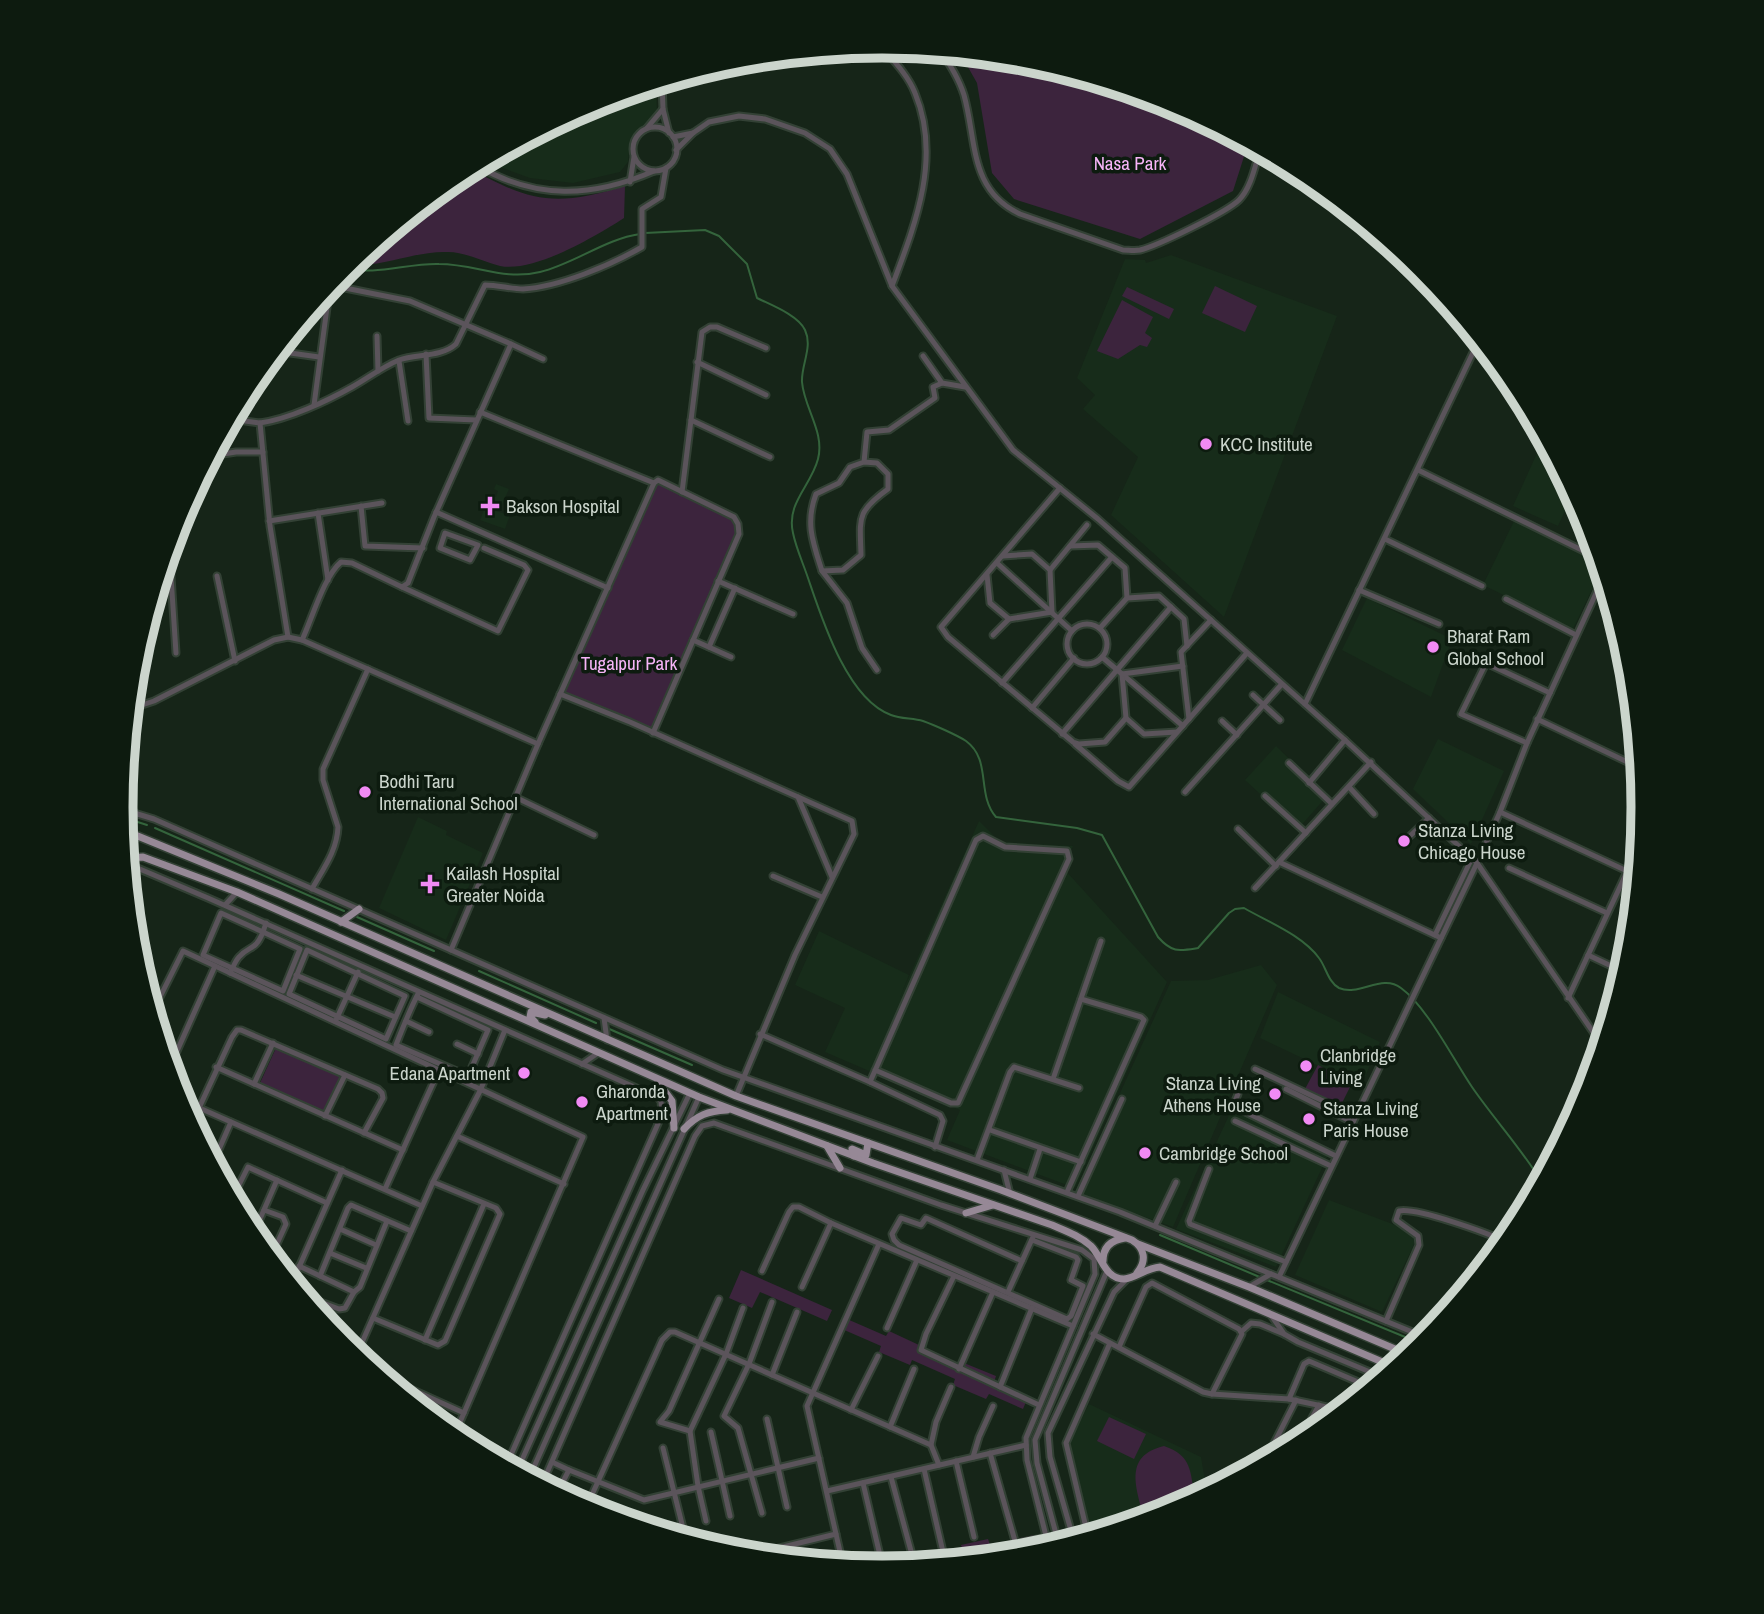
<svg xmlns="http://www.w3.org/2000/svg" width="1764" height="1614" font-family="'Archivo Narrow',sans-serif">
<rect width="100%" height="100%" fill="#162518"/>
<g fill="#172c1a">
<polygon points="656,84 657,111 636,133 630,143 628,162 620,172 573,183 530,178 500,167 487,159 591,103"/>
<polygon points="1171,255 1337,316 1224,617 1111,515 1138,457 1083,409 1095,395 1077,378 1125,259 1145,260 1146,263"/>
<polygon points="1544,438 1573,493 1558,526 1513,506"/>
<polygon points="496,484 509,489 500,509 499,508 500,504 497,503 492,510 510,515 505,529 480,520 487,502 489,502 491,495 496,497 498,491 494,489"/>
<polygon points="1514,521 1600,562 1602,569 1573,629 1483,585"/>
<polygon points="1367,598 1452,639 1431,697 1342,650"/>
<polygon points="1438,739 1504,771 1471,844 1413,789"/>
<polygon points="1276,746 1327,796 1298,829 1245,780"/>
<polygon points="418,817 447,831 446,835 483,853 446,940 379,908"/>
<polygon points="979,821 1000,842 1073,846 1026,957 1065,870 1167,982 1075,1188 947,1140 960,1110 825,1052 845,1008 795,985 819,931 909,975 900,997"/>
<polygon points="1261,965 1277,985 1173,1227 1075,1192 1171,981 1208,980"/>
<polygon points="1278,992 1380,1042 1361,1086 1260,1038"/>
<polygon points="1232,1109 1328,1155 1276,1267 1176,1229"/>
<polygon points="1329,1200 1419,1234 1382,1312 1295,1275"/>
<polygon points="1089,1404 1201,1457 1207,1492 1173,1511 1091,1535 1068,1445"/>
</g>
<g fill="#3c243d">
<polygon points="960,53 1031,60 1174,104 1248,144 1233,191 1140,239 1014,199 992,173 977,83"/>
<path d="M469,168C532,203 556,207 625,186L624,218C596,236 534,273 500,266C483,262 466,252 448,252C419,251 393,263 363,265L369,248L459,174Z"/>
<polygon points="1215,286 1257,306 1245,332 1202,313"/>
<polygon points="1127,287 1174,309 1169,319 1122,296"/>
<polygon points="1122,300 1153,317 1145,333 1152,338 1147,347 1140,345 1118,359 1097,351"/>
<polygon points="655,481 734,517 739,534 653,733 560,694"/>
<polygon points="276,1048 341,1076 324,1112 260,1083"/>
<polygon points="1318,1065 1352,1083 1340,1107 1305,1089"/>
<polygon points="741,1270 832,1310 827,1321 760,1292 752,1308 729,1298"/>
<polygon points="847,1319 886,1336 889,1331 919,1345 917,1350 961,1368 964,1363 996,1376 994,1382 1028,1397 1023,1409 989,1394 986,1399 953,1385 955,1379 912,1360 910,1365 879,1352 881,1346 842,1329"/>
<polygon points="1109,1417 1146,1434 1134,1459 1097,1441"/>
<path d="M1164,1446C1193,1456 1190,1472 1195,1499L1173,1511L1144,1519C1137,1489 1122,1456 1164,1446Z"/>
<polygon points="1034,1535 1037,1546 992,1558 892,1568 897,1566 895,1560 922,1553 925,1561 963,1552 961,1545 988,1539 990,1545"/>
</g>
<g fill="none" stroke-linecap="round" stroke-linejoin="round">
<g stroke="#34643c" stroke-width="2">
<path d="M645,233L705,230L719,236L747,264L757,298C771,305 798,315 805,330C813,347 801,365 802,382C804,408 825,432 818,459C811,486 786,503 793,533C796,548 803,563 808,578C822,619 847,699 891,715C901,719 913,718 923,721C934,725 957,735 966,741C992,760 976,794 996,817L1077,828L1102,835L1158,937C1172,953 1179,951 1198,948L1229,913L1235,909L1244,908C1268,922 1302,935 1319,958C1326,967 1328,982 1339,988C1359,997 1382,973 1401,988C1427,1007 1453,1059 1472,1087C1494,1119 1521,1148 1541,1181"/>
<path d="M344,268C376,276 407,263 439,264C476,264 503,281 540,272C574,264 605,239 640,234"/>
<polyline points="122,817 147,825"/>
<polyline points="155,828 344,911"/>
<polyline points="357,917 434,951"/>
<polyline points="479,971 596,1023"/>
<polyline points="607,1028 692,1065"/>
<polyline points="1160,1235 1262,1278"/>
<polyline points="1267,1280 1422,1344"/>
</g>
<defs>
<g id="minor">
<path d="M881,46C893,60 908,75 915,93C942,158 915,225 892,286"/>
<path d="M941,51C950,65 959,79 964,95C977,142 969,190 1020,214L1123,250C1128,250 1135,251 1140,250C1157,246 1227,212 1239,200C1251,188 1255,166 1260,150"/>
<polyline points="662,82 663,109 669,133"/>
<circle cx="655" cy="149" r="22"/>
<polyline points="647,128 663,109"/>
<polyline points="673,137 693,133"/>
<polyline points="676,150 693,133 709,122 739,116 765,119 805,133 830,149 847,174 892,286 1013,450 1098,519 1345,740 1477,863 1602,1045"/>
<path d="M476,165C535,200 592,198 654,171"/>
<polyline points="630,182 634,157"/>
<polyline points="377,336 378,371"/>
<polyline points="511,344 543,359"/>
<polyline points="276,351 319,357"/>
<polyline points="426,354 429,418 476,420"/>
<polyline points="923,356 942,383 965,387"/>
<polyline points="399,361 408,421"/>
<polyline points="697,362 766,395"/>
<polyline points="314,405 330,285"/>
<polyline points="480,412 654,483"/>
<polyline points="232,415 245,421 260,423 270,526 288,637"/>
<polyline points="691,420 770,457"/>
<path d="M260,423C289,419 327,401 352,387C368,378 382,367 399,360C417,354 442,357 456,344L485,285C498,285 511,289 523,289C559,287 611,265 642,247V209L661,197L666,168"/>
<polyline points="210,456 236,452 263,452"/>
<path d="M864,462L877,463L888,474V489C856,512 860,518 861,555L843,570L822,571C813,543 805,523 816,494L839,483L850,467L864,462L867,432L889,430L935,398L933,387L942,383"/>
<polyline points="1418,470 1598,558"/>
<polyline points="1060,488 941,627 948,637 1073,742 1079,744 1105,742 1126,718"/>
<polyline points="682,492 702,332 710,327 717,327 766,348"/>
<polyline points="361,506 365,546 423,548"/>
<polyline points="436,512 608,588"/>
<polyline points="318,513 328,580"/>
<polyline points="269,521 382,503"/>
<polygon points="445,533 478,545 470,560 440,548"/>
<polyline points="1385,539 1482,586"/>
<polyline points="169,546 176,653"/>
<polyline points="1070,546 1098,545 1125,568 1127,598"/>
<polyline points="997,563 1072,631"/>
<polyline points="1050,570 1087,525"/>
<polyline points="822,571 847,603 862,648 877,670"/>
<polyline points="987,575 990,603 1009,619 1052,612 1050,570 1032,554 1003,556"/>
<polyline points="217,576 235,661"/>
<polyline points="718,581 793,614"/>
<polyline points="402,587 498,631 528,570 524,565 484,548"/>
<polyline points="1359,590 1439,624"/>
<polyline points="1506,599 1576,635"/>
<circle cx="1087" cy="644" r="20"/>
<polyline points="1100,628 1127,598 1159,596 1184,619 1187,646"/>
<polyline points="993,635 1009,619"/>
<path d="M302,640C312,619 324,576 341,562L352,563L402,587L408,583L434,517L511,344L410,301L330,285"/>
<polyline points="693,640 731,657"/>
<polyline points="709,647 735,588"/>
<polyline points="1102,657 1183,726"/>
<polyline points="1122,674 1126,718 1144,734 1177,732"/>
<polyline points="1122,674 1183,666"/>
<polyline points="1002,683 1112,557"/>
<polyline points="560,694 630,722 852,821 854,834 795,955 736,1096"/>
<polyline points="1253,695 1280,720"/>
<polyline points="1305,704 1479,340"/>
<polyline points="1032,708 1074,658"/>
<polyline points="130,709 154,701 274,640 288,637 302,640 538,744"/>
<polyline points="1189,719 1181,652 1211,620"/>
<polyline points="1537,719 1640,768"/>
<polyline points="1222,721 1237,735"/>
<polyline points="1062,734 1171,607"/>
<polyline points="1527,743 1461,714 1486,663 1550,693"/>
<polyline points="1075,744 1118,781 1129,787 1247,653"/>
<polyline points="1289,763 1332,804"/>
<polyline points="1309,783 1345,740"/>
<polyline points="1349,787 1374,814"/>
<polyline points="1185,792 1282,684"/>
<polyline points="1265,796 1306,833"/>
<polyline points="798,797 832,877"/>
<polyline points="517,798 594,835"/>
<polyline points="121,809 154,819 188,834 723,1070 1120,1212 1427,1338"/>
<polyline points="1500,812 1627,871"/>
<polyline points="1238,829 1276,866"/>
<polyline points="1410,836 1429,818"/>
<polyline points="1279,862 1441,938"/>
<polyline points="126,867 135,867 208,898 657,1097 661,1101 662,1114 657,1126 506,1466"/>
<polyline points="1509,868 1607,913"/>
<polyline points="773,876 822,897"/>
<polyline points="1255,888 1371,762"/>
<path d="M312,889C323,869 337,851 338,827L323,780V769L368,669"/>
<polyline points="225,905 237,892"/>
<polyline points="1435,935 1472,858"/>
<polygon points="307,950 405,996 386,1039 289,994"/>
<polyline points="451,950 538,744 654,483 658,480 734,517 738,524 739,534 653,733"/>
<polyline points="1588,955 1624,972"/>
<path d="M230,973C233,968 235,961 239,957C249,945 255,952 263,932L221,913L203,955L283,991L300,949L263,932L266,923"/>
<polyline points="296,975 395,1017"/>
<path d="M417,997L488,1030L468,1076L396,1045C403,1027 410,1009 419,992"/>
<polyline points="1568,998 1640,844"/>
<polyline points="152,1013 183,951 583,1137 454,1436"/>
<polyline points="604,1018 607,1040"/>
<polyline points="336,1020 358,972"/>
<polyline points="406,1021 429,1032"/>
<polyline points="760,1034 870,1082 940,1115 943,1121 935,1147"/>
<polyline points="457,1044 478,1054"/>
<polyline points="582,1064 598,1053"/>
<polyline points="216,1067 403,1150"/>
<polyline points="169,1069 215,966"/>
<polyline points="1255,1069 1355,1116"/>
<polyline points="1053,1079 1101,941"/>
<polyline points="870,1082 976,840 983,836 1005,847 1067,851 1069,859 958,1103 951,1103 875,1070"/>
<polyline points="254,1084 273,1043"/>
<polyline points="1286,1089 1352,1122"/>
<polyline points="1238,1094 1233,1106 1336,1156"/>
<polyline points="179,1099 422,1206"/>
<polyline points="199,1108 232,1037 237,1030 241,1030 378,1089 382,1093 383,1098 364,1133"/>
<polyline points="325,1116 345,1075"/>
<polyline points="1235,1121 1331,1166"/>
<polyline points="990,1130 1081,1162"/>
<polyline points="457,1136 564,1184"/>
<polyline points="205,1148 217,1153"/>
<polyline points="977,1160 1010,1072 1014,1067 1079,1088"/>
<polyline points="213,1163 231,1122"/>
<polyline points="1209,1169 1189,1221 1190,1224 1286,1262"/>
<polyline points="1004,1170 1010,1194"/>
<polyline points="1030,1179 1040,1149"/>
<polyline points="385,1189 439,1070"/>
<polyline points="1067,1192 1144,1020 1141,1017 1081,999"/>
<polyline points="1078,1196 1122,1099"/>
<polyline points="232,1199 248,1167 327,1203"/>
<polyline points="1155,1226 1176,1182"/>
<polyline points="340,1229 376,1245"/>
<polyline points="253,1235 277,1180"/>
<polyline points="262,1246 272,1249 276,1246 286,1224 283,1217 264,1210"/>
<polyline points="330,1253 366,1268"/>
<polyline points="1022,1261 926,1218 921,1225 901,1218 892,1234 894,1240 899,1245 1067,1319 1071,1316 1083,1286 1071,1280 1078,1260 1076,1257 1032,1240"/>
<polyline points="299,1266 354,1292 360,1287 387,1221"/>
<polyline points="762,1271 789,1212 793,1207 799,1207 831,1223 1073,1326"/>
<polyline points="320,1276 348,1208 351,1205 411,1231"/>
<polyline points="954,1276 926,1334 921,1350 1039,1405"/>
<polyline points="1279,1277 1477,863 1500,812 1527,743 1604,576"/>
<polyline points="292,1283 342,1170"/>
<polyline points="802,1287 831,1223"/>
<polyline points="1249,1287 1271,1274"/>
<polyline points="1008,1292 1033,1237"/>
<polyline points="302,1295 339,1309 345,1308 354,1292"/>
<polyline points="1271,1315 1284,1334 1298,1342 1382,1377"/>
<polyline points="373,1318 438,1345 445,1341 500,1214 496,1208 433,1182"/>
<path d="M1386,1321L1419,1245L1418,1236L1396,1220L1399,1211C1416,1207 1488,1233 1506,1242"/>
<polyline points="887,1328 917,1260"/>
<polyline points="1241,1332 1251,1323 1260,1324 1284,1334"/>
<polyline points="1093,1334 1203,1392 1212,1394 1289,1399 1341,1410"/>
<polyline points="425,1340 484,1204"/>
<polyline points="1119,1347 1146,1287 1152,1283 1239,1329 1242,1334 1212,1394"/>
<polyline points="356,1356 433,1182 480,1091 505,1030"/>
<polyline points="959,1369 993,1292"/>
<polyline points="380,1375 464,1413"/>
<polyline points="772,1375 797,1312"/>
<polyline points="1000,1387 1032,1308"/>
<polyline points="1289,1399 1304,1364 1309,1361 1370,1387"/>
<polyline points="851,1410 878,1356"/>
<polyline points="767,1419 787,1507"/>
<polyline points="890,1427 914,1369"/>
<polyline points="690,1431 660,1422 669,1411 719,1299"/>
<polyline points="711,1432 730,1516"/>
<polyline points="1298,1444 1319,1405"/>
<polyline points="931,1445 936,1422 951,1387"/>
<polyline points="663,1448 683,1528"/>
<polyline points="990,1453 1015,1541 1019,1543 1047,1537"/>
<polyline points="973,1457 979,1437 993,1406"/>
<polyline points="956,1461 974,1537"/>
<polyline points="1265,1461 1296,1400"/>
<polyline points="552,1462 569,1470"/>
<polyline points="924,1469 943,1552"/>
<polyline points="517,1471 643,1190 690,1093"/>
<polyline points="891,1477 911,1551"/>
<polyline points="529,1478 699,1097"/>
<polyline points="863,1483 882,1564"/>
<polyline points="542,1484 695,1136 702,1126 714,1123 941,1205 1082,1250 1094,1259 1095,1274 1026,1438 1027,1460 1049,1548"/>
<polyline points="827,1491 1026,1445"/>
<polyline points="557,1493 569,1470 644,1500 819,1458"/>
<polyline points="586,1508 662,1340 670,1332 675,1332 931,1445 939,1465"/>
<polyline points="762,1513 738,1428 724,1416 749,1364 772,1302"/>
<polyline points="706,1521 698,1486 690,1431 726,1354 743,1308"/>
<polyline points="1088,1536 1066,1443 1110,1343"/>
<polyline points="1074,1541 1050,1457 1048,1433 1114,1292 1128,1278"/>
<polyline points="1059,1545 1037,1463 1035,1440 1107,1271"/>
<polyline points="750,1555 836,1534"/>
<polyline points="843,1565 807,1406 879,1244"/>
</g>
<g id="major">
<path d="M123,830L279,894L736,1096L1001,1190L1132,1240C1145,1248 1147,1261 1137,1273"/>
<path d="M126,858L143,857L237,892L699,1097L873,1163L1052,1225C1066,1231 1080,1236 1091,1246C1102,1257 1105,1279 1124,1279C1136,1278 1146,1268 1160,1267L1394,1367"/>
<polyline points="341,922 359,909"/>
<polyline points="535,1022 530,1017 531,1012 545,1015"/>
<polyline points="658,1082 672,1101 674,1128"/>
<path d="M684,1129C697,1115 708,1111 727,1110"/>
<polyline points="827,1146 840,1168"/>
<polyline points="854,1156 852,1149 866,1155 868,1143"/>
<polyline points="966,1213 993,1205"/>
<polyline points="1138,1244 1249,1287 1409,1355"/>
<path d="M1103,1261C1103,1247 1111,1240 1125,1238"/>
</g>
</defs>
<use href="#minor" stroke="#334135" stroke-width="9"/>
<use href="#major" stroke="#334135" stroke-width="10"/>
<use href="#minor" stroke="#5b545b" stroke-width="5"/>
<use href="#major" stroke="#968896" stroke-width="7"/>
</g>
<g fill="#f18af4" stroke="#0d1b0f" stroke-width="2.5">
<circle cx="1206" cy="444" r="7"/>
<path d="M486.5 495.5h7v7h7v7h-7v7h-7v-7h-7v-7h7z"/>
<circle cx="1433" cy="647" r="7"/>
<circle cx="365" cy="792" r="7"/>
<circle cx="1404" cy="841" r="7"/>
<path d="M426.5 873.5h7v7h7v7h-7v7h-7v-7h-7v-7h7z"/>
<circle cx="1306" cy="1066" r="7"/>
<circle cx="524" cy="1073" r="7"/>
<circle cx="1275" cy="1094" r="7"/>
<circle cx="582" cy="1102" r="7"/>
<circle cx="1309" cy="1119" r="7"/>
<circle cx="1145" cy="1153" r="7"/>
</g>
<g text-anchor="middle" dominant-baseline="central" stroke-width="7" stroke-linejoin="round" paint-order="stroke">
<g font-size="19" fill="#f7b5f8" stroke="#0d1b0f">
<text x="1130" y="163">Nasa Park</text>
<text x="629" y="663">Tugalpur Park</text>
</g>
<g font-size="19" fill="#cbd5cc" stroke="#0d1b0f" text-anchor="start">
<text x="1220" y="444">KCC Institute</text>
<text x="506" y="506">Bakson Hospital</text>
<text x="1447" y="636">Bharat Ram<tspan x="1447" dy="22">Global School</tspan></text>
<text x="379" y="781">Bodhi Taru<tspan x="379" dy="22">International School</tspan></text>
<text x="1418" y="830">Stanza Living<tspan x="1418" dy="22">Chicago House</tspan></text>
<text x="446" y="873">Kailash Hospital<tspan x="446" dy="22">Greater Noida</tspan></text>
<text x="1320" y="1055">Clanbridge<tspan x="1320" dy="22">Living</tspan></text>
<text x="510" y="1073" text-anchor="end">Edana Apartment</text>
<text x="1261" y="1083" text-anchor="end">Stanza Living<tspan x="1261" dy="22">Athens House</tspan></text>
<text x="596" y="1091">Gharonda<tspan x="596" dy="22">Apartment</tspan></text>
<text x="1323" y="1108">Stanza Living<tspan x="1323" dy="22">Paris House</tspan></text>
<text x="1159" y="1153">Cambridge School</text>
</g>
</g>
<path d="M0 0H1764V1614H0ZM133 807a749 749 0 1 1 1498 0a749 749 0 1 1-1498 0Z" fill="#0d1b0f" fill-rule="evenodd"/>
<path fill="none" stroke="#cbd5cc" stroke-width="9" d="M133 807a749 749 0 1 1 1498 0a749 749 0 1 1-1498 0Z"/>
</svg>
